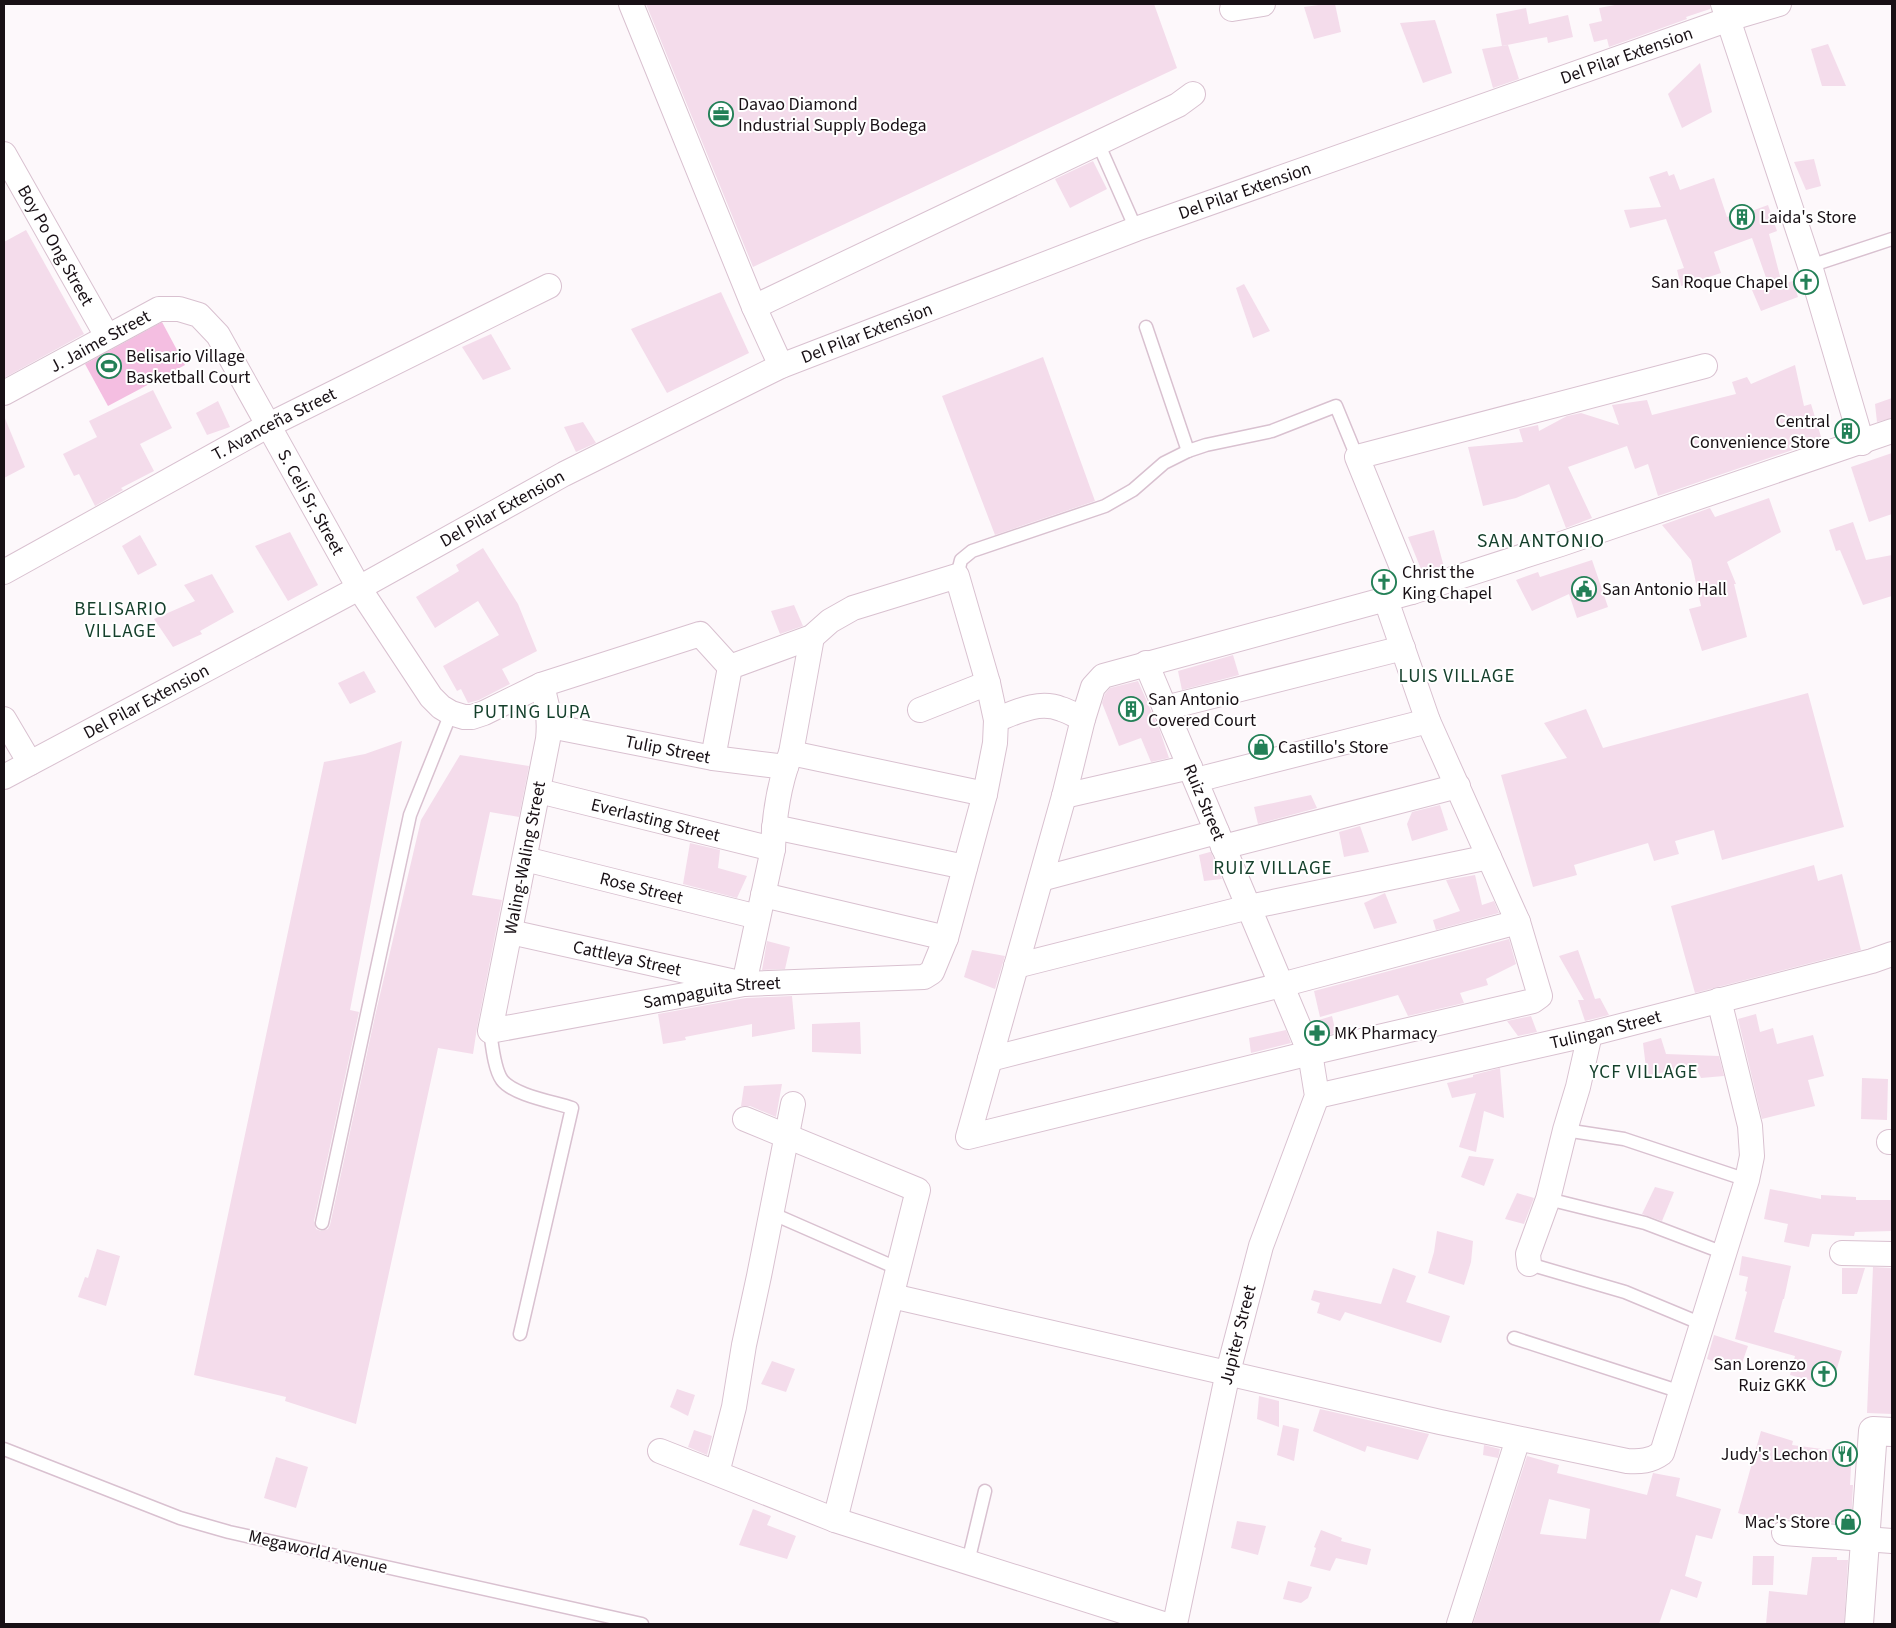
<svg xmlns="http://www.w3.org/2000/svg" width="1896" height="1628" font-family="'Source Sans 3',sans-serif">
<rect width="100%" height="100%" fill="#fdf8fb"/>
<polygon fill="#f4bee1" points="162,322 185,365 108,406 85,364"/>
<g fill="#f4dceb" fill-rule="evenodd">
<polygon points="646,4 1154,4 1177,68 753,267"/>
<polygon points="1326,4 1335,4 1341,32 1314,39 1304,7"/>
<polygon points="1620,4 1710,4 1710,9 1686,17 1687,19 1609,47 1607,39 1594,42 1589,24 1602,21 1599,8"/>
<polygon points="1526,8 1529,24 1568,15 1573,37 1548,43 1547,37 1502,46 1496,14"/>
<polygon points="1435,20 1452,73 1423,83 1400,23"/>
<polygon points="1828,44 1846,86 1822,86 1811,49"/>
<polygon points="1508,45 1519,79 1493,88 1482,49"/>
<polygon points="1700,63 1712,112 1682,128 1668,94"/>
<polygon points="1814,159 1821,186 1806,190 1794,162"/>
<polygon points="1093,161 1107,189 1070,208 1055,179"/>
<polygon points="1667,171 1669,176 1674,174 1680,190 1714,178 1727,217 1748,210 1749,212 1768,205 1777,231 1769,234 1782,284 1793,281 1798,297 1761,311 1752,290 1769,286 1752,238 1714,252 1721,273 1681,286 1677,270 1684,268 1666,219 1630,228 1624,210 1661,207 1649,177"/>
<polygon points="26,230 84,334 4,378 4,242"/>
<polygon points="1244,284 1270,331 1253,338 1236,288"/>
<polygon points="721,292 749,353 667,393 631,329"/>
<polygon points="491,334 511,369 483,380 462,347"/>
<polygon points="1043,357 1095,501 995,535 942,396"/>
<polygon points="1795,365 1804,406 1811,404 1822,440 1658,496 1648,464 1635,469 1627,446 1568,467 1592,518 1566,528 1549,484 1516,498 1483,506 1468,447 1523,442 1519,429 1538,425 1539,431 1567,416 1581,413 1619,425 1612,405 1647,400 1652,415 1736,394 1732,382 1747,377 1751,384"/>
<polygon points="153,390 172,428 140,444 154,471 121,488 123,490 95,506 79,474 74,476 63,454 97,437 89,421"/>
<polygon points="1892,398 1892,418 1877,422 1875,404"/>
<polygon points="218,401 230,427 207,435 196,413"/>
<polygon points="4,416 25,467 4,478"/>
<polygon points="583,422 596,443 576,452 564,427"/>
<polygon points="1892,453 1892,514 1869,522 1851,467"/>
<polygon points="1769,498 1781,532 1727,562 1736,584 1734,584 1747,637 1702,651 1689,609 1701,606 1691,560 1662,525 1710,508 1715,517"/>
<polygon points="1853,522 1866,560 1892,555 1892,596 1863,605 1840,550 1836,551 1829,530"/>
<polygon points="1434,530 1444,567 1423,574 1408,537"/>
<polygon points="290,532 318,585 288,601 255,546"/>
<polygon points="140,535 157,565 138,575 122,546"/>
<polygon points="483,548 518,604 537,651 502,669 510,684 479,700 468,703 461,689 457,691 443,666 499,635 478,601 435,628 416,597 459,571 456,565"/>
<polygon points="1592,560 1608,607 1577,618 1569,594 1532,611 1516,580 1538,572 1540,577"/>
<polygon points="212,574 234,612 200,631 202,634 173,647 154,619 195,601 184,585"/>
<polygon points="794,605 803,626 780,634 771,611"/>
<polygon points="1233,655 1239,675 1182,690 1178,671"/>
<polygon points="364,671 376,692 350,704 338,683"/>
<polygon points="1138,681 1160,731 1169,758 1151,762 1141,738 1119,746 1102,703 1105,694 1110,688"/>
<polygon points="1808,693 1844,827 1722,860 1714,830 1675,841 1679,854 1654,861 1648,843 1574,865 1577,875 1533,887 1501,775 1567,758 1544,723 1586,709 1603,748"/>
<polygon points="402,741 350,1010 359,1012 314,1221 316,1229 321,1231 328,1229 330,1225 375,1016 421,820 460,755 529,766 519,817 490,812 472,895 502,900 477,1028 473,1054 438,1048 356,1424 285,1401 286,1397 194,1375 324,762 365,754"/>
<polygon points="1311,795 1317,808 1258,824 1254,807"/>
<polygon points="1440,805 1448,830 1412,841 1407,824 1412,812"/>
<polygon points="1360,826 1369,852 1344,857 1339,832"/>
<polygon points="690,843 720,850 718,868 747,876 737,898 683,884"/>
<polygon points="1210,852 1211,852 1222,879 1204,881 1199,855"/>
<polygon points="1814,865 1818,881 1842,874 1861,950 1695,993 1671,906"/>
<polygon points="1475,875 1482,905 1494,901 1499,913 1436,930 1433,920 1460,911 1446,880"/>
<polygon points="1385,893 1397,923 1374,929 1364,903"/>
<polygon points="1509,939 1516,964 1486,979 1488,985 1460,993 1464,1003 1408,1016 1398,995 1320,1017 1314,991"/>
<polygon points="767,941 790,947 785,969 762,970"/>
<polygon points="972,950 1005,956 995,989 964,977"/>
<polygon points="1578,950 1595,999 1600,998 1609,1015 1585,1021 1578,1000 1584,1000 1559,956"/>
<polygon points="792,996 795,1029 752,1037 752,1024 685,1037 686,1040 663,1044 658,1014 746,998"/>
<polygon points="1756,1014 1760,1032 1773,1028 1777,1044 1813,1035 1824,1076 1808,1080 1815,1106 1762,1119 1738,1019"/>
<polygon points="1332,1016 1336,1033 1318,1037 1312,1022"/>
<polygon points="1531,1016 1537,1032 1518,1036 1507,1021"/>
<polygon points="860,1022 861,1054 812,1052 812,1024"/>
<polygon points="1286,1030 1291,1043 1251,1053 1249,1038"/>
<polygon points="1661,1038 1666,1054 1719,1056 1724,1076 1701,1078 1695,1065 1647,1076 1643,1043"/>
<polygon points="1500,1068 1504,1118 1484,1111 1476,1152 1459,1147 1476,1093 1452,1098 1447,1083 1473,1077 1473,1075"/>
<polygon points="1862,1078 1888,1079 1887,1120 1861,1119"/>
<polygon points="782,1084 776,1117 750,1106 741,1106 744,1086"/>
<polygon points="1469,1156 1494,1159 1484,1186 1461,1177"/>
<polygon points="1655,1187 1674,1192 1662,1221 1642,1214"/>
<polygon points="1770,1189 1821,1199 1821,1195 1856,1197 1856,1200 1892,1200 1892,1231 1855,1232 1854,1236 1812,1234 1809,1247 1784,1242 1788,1224 1764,1219"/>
<polygon points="1517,1193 1534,1198 1524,1224 1505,1219"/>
<polygon points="1437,1231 1473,1241 1471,1262 1464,1285 1428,1273 1434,1252"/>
<polygon points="97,1249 120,1256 106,1306 78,1297 85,1277 88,1278"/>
<polygon points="1742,1256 1791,1266 1784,1299 1783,1299 1774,1332 1842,1351 1832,1386 1790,1375 1795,1356 1735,1339 1747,1292 1745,1291 1748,1277 1739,1275"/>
<polygon points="1873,1267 1892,1268 1892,1414 1867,1413"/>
<polygon points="1393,1268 1416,1276 1406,1302 1450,1316 1441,1343 1345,1312 1340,1321 1317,1313 1320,1303 1311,1300 1314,1290 1381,1304"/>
<polygon points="1842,1268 1865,1268 1857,1294 1842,1294"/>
<polygon points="1714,1335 1748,1346 1741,1366 1735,1365 1734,1368 1707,1359"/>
<polygon points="772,1361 795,1369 786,1392 761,1384"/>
<polygon points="677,1389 695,1395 688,1416 670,1407"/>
<polygon points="1259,1396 1279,1401 1279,1427 1257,1419"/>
<polygon points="1320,1409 1429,1434 1418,1460 1367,1446 1365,1452 1313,1431"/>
<polygon points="1283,1425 1299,1429 1294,1461 1277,1455"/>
<polygon points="694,1430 712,1436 707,1455 688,1447"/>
<polygon points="1761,1431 1793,1441 1792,1445 1822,1449 1852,1450 1850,1485 1853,1485 1851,1524 1785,1519 1778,1520 1773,1524 1738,1513"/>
<polygon points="1484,1445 1500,1449 1498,1458 1483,1455"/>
<path d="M1527,1456L1559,1465L1557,1473L1647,1495L1653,1473L1680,1478L1676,1496L1721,1509L1712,1539L1696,1535L1685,1576L1702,1582L1697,1598L1671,1589L1659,1624H1473ZM1549,1499L1590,1509L1586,1539L1540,1534Z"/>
<polygon points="276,1457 308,1467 296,1508 264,1498"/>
<polygon points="753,1509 771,1516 767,1525 796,1536 787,1559 739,1545"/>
<polygon points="1237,1521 1266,1526 1258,1555 1231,1548"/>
<polygon points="1321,1530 1342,1538 1341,1541 1371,1549 1367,1565 1336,1558 1330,1571 1310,1566 1316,1548 1314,1547"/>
<polygon points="1753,1556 1774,1556 1773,1585 1752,1585"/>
<polygon points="1812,1557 1837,1557 1837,1560 1848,1560 1844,1624 1766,1624 1769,1591 1807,1595"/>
<polygon points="1288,1581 1312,1587 1308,1598 1301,1603 1283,1599"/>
</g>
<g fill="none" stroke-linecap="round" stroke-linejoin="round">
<defs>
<g id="lane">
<polyline points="1098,143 1136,229"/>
<polyline points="1810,266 1892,239"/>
<polyline points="1146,327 1188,451"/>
<polyline points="957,576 961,560 972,551 1105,506 1133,490 1164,463 1188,451 1206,445 1272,431 1336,406 1357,457"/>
<path d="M490,1031C492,1044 494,1069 502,1080C513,1095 554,1102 572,1108L520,1334"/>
<polyline points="1565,1130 1624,1139 1747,1180"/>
<polyline points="1548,1199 1645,1223 1724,1253"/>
<polyline points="771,1213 899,1269"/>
<polyline points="322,1223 410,815 451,713"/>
<polyline points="1529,1264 1625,1292 1702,1324"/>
<polyline points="1514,1338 1681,1392"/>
<polyline points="4,1449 180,1518 229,1532 642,1624"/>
<polyline points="968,1562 985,1491"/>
</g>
<g id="street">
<polyline points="631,4 754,307 781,366"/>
<polyline points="1723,4 1810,266 1862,443"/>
<polyline points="1232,9 1263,4"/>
<path id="s1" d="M4,154L107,336"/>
<polyline points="754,307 1178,105 1193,94"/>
<path id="s2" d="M4,393L159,309H179L199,315L218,335L359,588L431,697L441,707L451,713L464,717H472L484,713L541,685L700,634L730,667"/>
<path id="s3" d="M4,572L269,425L549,286"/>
<polyline points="1412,592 1357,457 1705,366"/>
<polyline points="1386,600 1428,721 1518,922 1540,996 1533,1001 1310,1053 968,1137 1064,796 1083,719 1093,687 1103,676 1412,592 1561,544 1892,431"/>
<path id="s4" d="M1146,663L1310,1053L1317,1096L1261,1246L1228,1372L1175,1624"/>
<path id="s5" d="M541,685C548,703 550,720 548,739L490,1031L744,984L924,977L932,972L946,938L985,794L995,743L996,720L988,683L957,576L853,608L830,621L812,637L730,667L713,758"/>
<polyline points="1165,708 1403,648"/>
<polyline points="920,710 988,683"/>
<polyline points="4,719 30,763"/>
<path d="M996,720C1016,712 1039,700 1061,709C1069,711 1076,716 1083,719"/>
<path id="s6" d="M550,726L713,758L786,767"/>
<polyline points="791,753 985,794"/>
<path id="s7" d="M4,777L359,588L564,474L781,366L1136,229L1735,17L1779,4"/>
<polyline points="1196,780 1428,721"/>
<path id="s8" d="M539,791L773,849"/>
<polyline points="1064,796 1190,767"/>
<polyline points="774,827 965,867"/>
<polyline points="1223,847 1458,786"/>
<path id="s9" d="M525,859L758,917"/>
<polyline points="1041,879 1217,832"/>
<polyline points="763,895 946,938"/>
<path id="s10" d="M510,932L744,984L773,849C774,817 779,783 791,753L812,637"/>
<polyline points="1016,966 1249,907 1489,857"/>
<polyline points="990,1059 1281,985 1518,922"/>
<path id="s11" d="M1317,1096L1590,1034L1872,961L1892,954"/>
<polyline points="745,1119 918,1190 835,1520"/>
<polyline points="1889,1142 1892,1142"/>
<polyline points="1842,1253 1892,1254"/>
<polyline points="1529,1264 1528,1254 1548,1199 1565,1130 1578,1087 1590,1034"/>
<path d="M892,1296L1440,1422L1627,1461C1640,1462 1651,1461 1662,1453L1747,1180L1752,1156L1750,1126L1719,1000"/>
<polyline points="660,1451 835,1520 1163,1624"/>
<polyline points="717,1473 734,1407 744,1345 759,1276 793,1104"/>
<polyline points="1784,1533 1892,1541"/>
<polyline points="1459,1624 1518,1439"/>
</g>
<polyline id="secondary" points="1859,1624 1873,1431 1892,1432"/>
</defs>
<use href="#lane" stroke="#d9c1d0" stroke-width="15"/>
<use href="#street" stroke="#d9c1d0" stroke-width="26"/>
<use href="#secondary" stroke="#d9c1d0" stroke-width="30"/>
<use href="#lane" stroke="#fff" stroke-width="12"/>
<use href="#street" stroke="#fff" stroke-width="24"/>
<use href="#secondary" stroke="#fff" stroke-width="28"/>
</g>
<defs>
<symbol id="office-ring" viewBox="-11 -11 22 22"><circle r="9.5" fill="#fff" stroke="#238057" stroke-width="1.5"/><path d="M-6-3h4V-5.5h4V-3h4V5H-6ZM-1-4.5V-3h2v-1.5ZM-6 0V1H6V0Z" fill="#238057"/></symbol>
<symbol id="building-ring" viewBox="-11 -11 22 22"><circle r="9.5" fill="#fff" stroke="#238057" stroke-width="1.5"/><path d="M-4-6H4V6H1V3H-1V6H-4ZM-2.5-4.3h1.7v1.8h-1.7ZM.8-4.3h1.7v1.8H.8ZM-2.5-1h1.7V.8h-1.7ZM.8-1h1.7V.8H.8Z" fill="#238057"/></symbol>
<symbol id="church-ring" viewBox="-11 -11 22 22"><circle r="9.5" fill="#fff" stroke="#238057" stroke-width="1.5"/><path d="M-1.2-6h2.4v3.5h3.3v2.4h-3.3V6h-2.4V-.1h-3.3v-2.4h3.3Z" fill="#238057"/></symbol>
<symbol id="stadium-ring" viewBox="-11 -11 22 22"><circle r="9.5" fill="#fff" stroke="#238057" stroke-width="1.5"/><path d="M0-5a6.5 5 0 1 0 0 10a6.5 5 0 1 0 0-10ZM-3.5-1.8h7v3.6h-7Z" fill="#238057"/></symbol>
<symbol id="civic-ring" viewBox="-11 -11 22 22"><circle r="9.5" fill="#fff" stroke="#238057" stroke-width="1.5"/><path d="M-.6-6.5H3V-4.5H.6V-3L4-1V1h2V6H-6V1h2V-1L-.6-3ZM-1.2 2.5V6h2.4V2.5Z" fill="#238057"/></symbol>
<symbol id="shop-ring" viewBox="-11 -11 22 22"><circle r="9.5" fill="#fff" stroke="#238057" stroke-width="1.5"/><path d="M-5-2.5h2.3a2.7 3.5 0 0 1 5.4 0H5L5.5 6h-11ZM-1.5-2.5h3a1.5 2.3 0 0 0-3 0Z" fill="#238057"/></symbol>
<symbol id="pharmacy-ring" viewBox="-11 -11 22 22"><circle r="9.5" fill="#fff" stroke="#238057" stroke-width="1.5"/><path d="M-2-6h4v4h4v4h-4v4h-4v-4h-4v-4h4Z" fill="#238057"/></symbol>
<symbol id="restaurant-ring" viewBox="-11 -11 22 22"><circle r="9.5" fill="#fff" stroke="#238057" stroke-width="1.5"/><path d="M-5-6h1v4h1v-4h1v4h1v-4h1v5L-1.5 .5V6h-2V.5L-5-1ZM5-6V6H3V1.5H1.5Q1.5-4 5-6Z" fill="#238057"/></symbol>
</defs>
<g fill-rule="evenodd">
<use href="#office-ring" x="707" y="100" width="28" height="28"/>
<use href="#building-ring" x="1728" y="203" width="28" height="28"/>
<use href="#church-ring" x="1792" y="268" width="28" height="28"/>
<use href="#stadium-ring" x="95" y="352" width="28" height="28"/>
<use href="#building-ring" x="1833" y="417" width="28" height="28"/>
<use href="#church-ring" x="1370" y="568" width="28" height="28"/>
<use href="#civic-ring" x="1570" y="575" width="28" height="28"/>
<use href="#building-ring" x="1117" y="695" width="28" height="28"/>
<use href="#shop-ring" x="1247" y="733" width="28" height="28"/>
<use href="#pharmacy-ring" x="1303" y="1019" width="28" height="28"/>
<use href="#church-ring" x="1810" y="1360" width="28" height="28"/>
<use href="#restaurant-ring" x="1831" y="1440" width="28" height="28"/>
<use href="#shop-ring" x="1834" y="1508" width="28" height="28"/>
</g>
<g text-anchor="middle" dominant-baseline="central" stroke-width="4" stroke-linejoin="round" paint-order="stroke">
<g font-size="18" fill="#181015" stroke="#fff">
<text stroke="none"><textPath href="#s7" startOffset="1780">Del Pilar Extension</textPath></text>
<text stroke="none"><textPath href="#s7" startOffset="1375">Del Pilar Extension</textPath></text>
<text stroke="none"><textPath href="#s1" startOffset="105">Boy Po Ong Street</textPath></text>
<text stroke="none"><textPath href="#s7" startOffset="971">Del Pilar Extension</textPath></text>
<text stroke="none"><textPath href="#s2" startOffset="109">J. Jaime Street</textPath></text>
<text stroke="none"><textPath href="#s3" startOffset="308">T. Avanceña Street</textPath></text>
<text stroke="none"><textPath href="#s2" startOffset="436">S. Celi Sr. Street</textPath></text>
<text stroke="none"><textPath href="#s7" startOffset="566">Del Pilar Extension</textPath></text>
<text stroke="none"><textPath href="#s7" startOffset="161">Del Pilar Extension</textPath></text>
<text stroke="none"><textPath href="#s6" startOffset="120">Tulip Street</textPath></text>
<text stroke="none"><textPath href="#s4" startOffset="151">Ruiz Street</textPath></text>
<text stroke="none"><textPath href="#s8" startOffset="120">Everlasting Street</textPath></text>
<text transform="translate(525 858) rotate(-79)">Waling-Waling Street</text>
<text stroke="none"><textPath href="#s9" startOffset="120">Rose Street</textPath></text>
<text stroke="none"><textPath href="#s10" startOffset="120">Cattleya Street</textPath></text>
<text stroke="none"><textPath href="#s5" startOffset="578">Sampaguita Street</textPath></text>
<text stroke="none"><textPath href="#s11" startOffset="296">Tulingan Street</textPath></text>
<text transform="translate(1238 1335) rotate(-76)">Jupiter Street</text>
<text transform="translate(318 1552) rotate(13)">Megaworld Avenue</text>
</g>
<g font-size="18" fill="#181015" stroke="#fff" text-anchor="start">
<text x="738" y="104">Davao Diamond<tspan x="738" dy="21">Industrial Supply Bodega</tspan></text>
<text x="1760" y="217">Laida's Store</text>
<text x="1788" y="282" text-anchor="end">San Roque Chapel</text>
<text x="126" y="356">Belisario Village<tspan x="126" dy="21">Basketball Court</tspan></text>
<text x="1830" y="421" text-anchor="end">Central<tspan x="1830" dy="21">Convenience Store</tspan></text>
<text x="1402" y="572">Christ the<tspan x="1402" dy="21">King Chapel</tspan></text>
<text x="1602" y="589">San Antonio Hall</text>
<text x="1148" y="699">San Antonio<tspan x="1148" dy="21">Covered Court</tspan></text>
<text x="1278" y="747">Castillo's Store</text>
<text x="1334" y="1033">MK Pharmacy</text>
<text x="1806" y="1364" text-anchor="end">San Lorenzo<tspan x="1806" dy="21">Ruiz GKK</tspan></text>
<text x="1828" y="1454" text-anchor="end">Judy's Lechon</text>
<text x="1830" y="1522" text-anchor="end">Mac's Store</text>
</g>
<g font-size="19" letter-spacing="1" fill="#15402c" stroke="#fff">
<text x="121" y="609">BELISARIO<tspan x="121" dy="22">VILLAGE</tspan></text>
<text x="1457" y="676">LUIS VILLAGE</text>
<text x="532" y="712">PUTING LUPA</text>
<text x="1273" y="868">RUIZ VILLAGE</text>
<text x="1644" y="1072">YCF VILLAGE</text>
</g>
<g font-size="20" letter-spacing="1" fill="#15402c" stroke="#fff">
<text x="1541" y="541">SAN ANTONIO</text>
</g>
</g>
<rect width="1896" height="1628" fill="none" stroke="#181015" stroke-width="10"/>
</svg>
